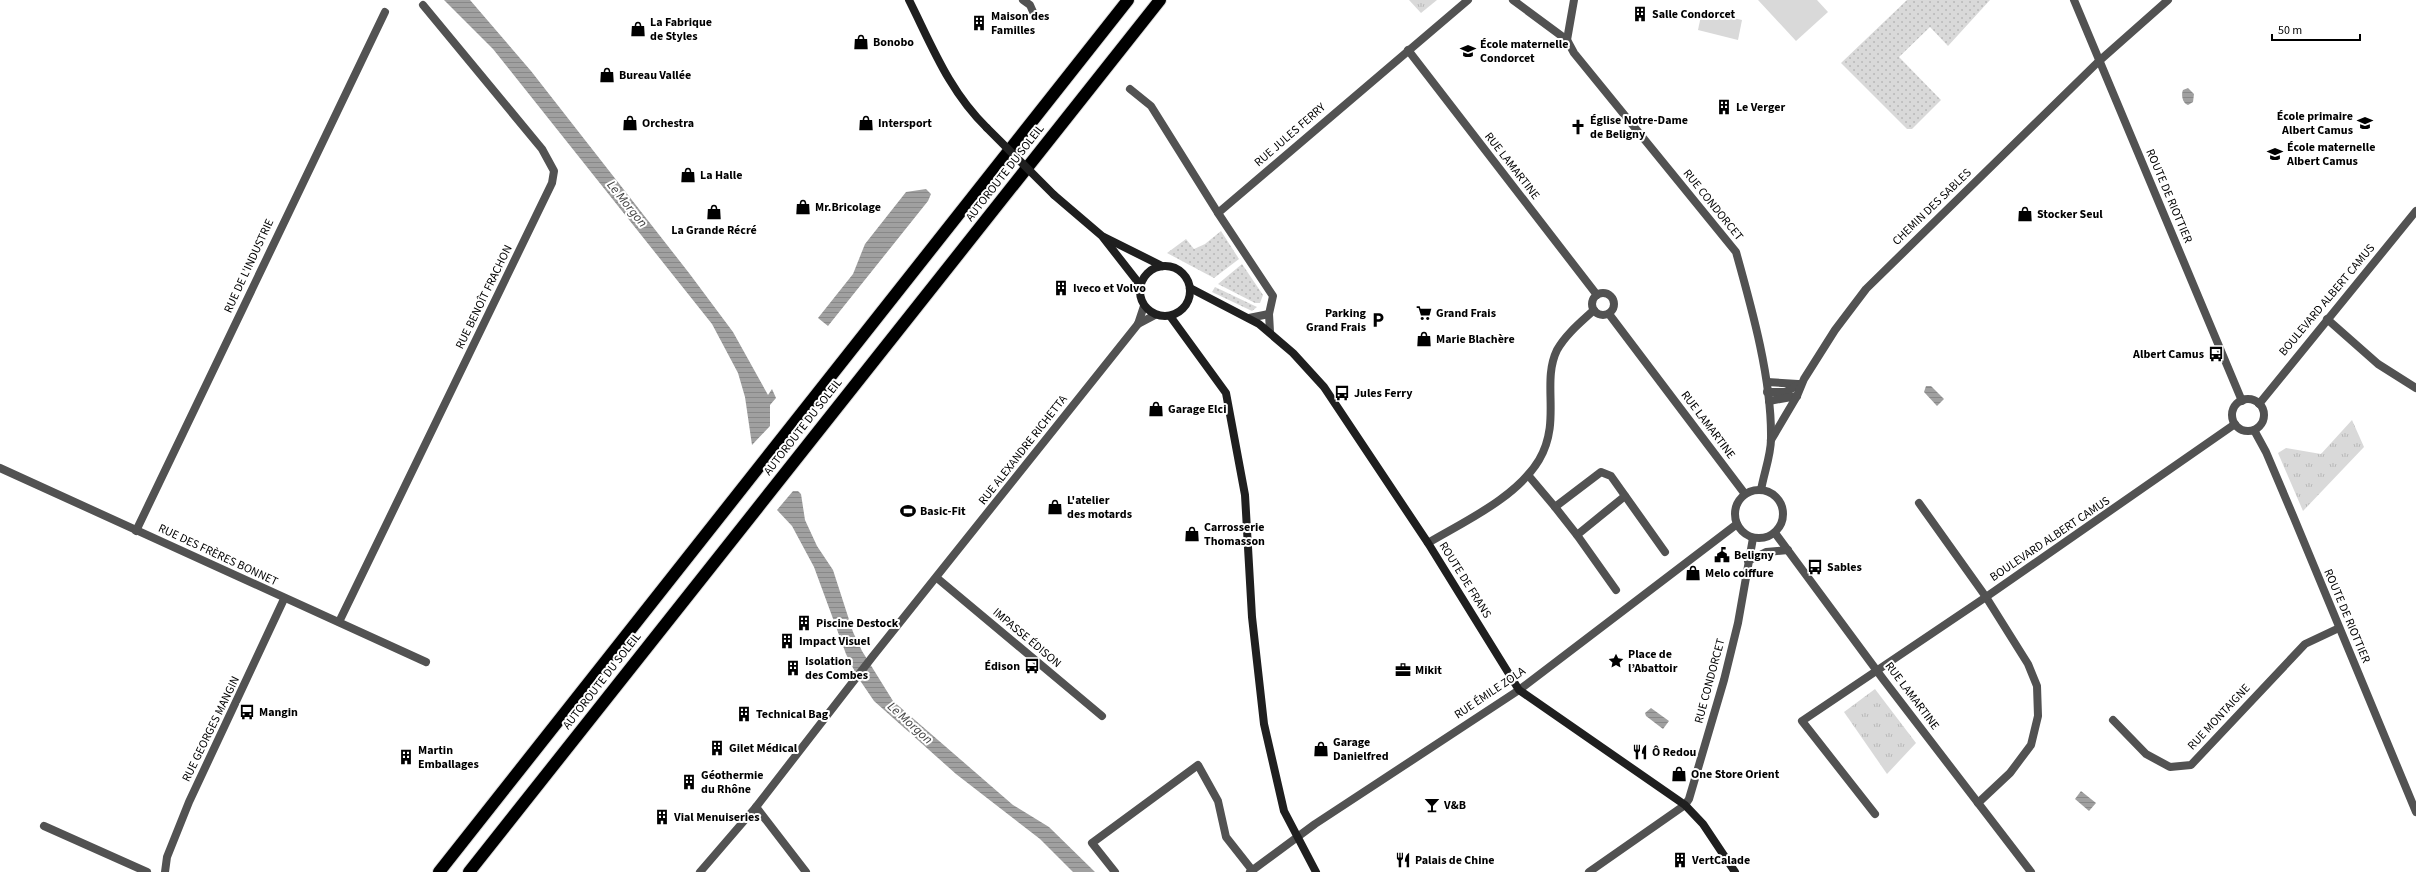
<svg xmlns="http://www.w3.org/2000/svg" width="2416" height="872" font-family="'Source Sans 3',sans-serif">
<defs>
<pattern id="grass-dots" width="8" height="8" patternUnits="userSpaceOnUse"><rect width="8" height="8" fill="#d9d9d9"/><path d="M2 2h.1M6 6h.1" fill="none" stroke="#b8b8b8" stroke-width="1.8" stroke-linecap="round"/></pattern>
<pattern id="park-tufts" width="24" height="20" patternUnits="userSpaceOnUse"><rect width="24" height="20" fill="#d9d9d9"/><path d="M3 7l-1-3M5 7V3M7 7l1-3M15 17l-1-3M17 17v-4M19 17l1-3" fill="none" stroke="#b8b8b8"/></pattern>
<pattern id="water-rules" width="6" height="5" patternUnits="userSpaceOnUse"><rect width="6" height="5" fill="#a0a0a0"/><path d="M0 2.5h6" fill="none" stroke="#888"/></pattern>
</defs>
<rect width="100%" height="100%" fill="#fff"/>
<g fill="url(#grass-dots)">
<polygon points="1907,0 1990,0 1948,46 1930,27 1899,57 1941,100 1912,129 1907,129 1841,63"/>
<polygon points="1221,231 1239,259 1214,278 1167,253 1186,239 1194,249 1205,244"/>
<polygon points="1242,264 1263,295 1260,303 1255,303 1218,284"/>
<polygon points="1215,287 1257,307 1252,311 1212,292"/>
</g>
<g fill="url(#park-tufts)">
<polygon points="1409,0 1437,0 1421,13"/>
<polygon points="2352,420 2364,447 2303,511 2278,453 2286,448 2321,454"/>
<polygon points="1875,689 1916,743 1887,774 1844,712"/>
</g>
<g fill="#d9d9d9">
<polygon points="1758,0 1817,0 1828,12 1796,41"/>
<polygon points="1702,11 1742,20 1738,40 1698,30"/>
</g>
<g fill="url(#water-rules)">
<polygon points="444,0 470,0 531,71 689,273 733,332 768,395 772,389 776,398 770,405 770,426 752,445 745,397 738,373 712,324 493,49"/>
<path d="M2188,88L2194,94L2193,102L2188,105C2182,103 2181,94 2183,90Z"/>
<polygon points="926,189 931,194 928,201 828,326 818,318 853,274 865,244 906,192"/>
<polygon points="1926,386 1931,386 1944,399 1937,406 1924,392"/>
<polygon points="793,491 798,491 801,494 805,520 817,546 833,570 853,632 862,651 893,701 1013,805 1049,827 1095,872 1073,872 1040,839 956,774 874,701 857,676 846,654 814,567 792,526 777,510"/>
<polygon points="1651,708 1669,721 1663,729 1646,716 1645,713"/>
<polygon points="2081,791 2096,803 2089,811 2075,799"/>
</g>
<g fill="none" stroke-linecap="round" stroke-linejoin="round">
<defs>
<g id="highway">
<polyline points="439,872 1128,0"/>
<polyline points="469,872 1160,0"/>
</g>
</defs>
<use href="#highway" stroke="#dbdbdb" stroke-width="14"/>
<g stroke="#525252" stroke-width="8">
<polyline points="1023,0 1030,5 1034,14"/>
<path d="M1513,0L1567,40L1574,53L1736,252C1752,309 1772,380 1771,439C1771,455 1764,473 1761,490"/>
<polyline points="2074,0 2242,401"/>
<polyline points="1567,40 1574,0"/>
<polyline points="1408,50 1597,295"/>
<polyline points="1130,89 1151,106 1218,213"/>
<circle cx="1603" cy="304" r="11"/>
<polyline points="1609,314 1745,494"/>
<polyline points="1249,318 1269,314"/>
<polyline points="2327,319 2378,364 2416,388"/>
<polyline points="1138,324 1155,315"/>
<polyline points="1270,332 1269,314 1273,296 1218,213 1468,0"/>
<polyline points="1767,382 1798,384"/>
<polyline points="1767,392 1785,392 1801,384"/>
<circle cx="2248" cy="415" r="16"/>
<polyline points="1769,401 1797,396"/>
<polyline points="2259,404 2416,211"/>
<polyline points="2254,430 2266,452 2294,518 2416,812"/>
<polyline points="1771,440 1797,396 1804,379 1835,330 1866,289 2098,62 2168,0"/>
<polyline points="0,468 426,662"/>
<polyline points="1528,475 1555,507 1601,472 1611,476 1665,552"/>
<circle cx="1759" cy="514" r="24"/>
<polyline points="1919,503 1986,597 2028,664 2037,686 2038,716 2031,745 2010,773 1978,803"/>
<polyline points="1555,507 1577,535"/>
<polyline points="136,531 385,12"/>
<polyline points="1775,533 1883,679 2031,872"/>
<path d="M1428,543C1465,521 1516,498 1539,460C1562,421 1541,383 1557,350C1566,334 1581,322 1594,310"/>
<polyline points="1748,561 1766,552 1788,550"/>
<polyline points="937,578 1102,716"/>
<polyline points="1616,590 1577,535 1625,496"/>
<polyline points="339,622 552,183 554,171 542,149 423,5"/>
<polyline points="2113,720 2146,754 2170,767 2191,765 2305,644 2339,628"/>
<polyline points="756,807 806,872"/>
<polyline points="1875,814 1802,721 1986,597 2235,424"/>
<polyline points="44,826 147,872"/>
<polyline points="165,872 167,857 189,802 284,599"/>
<polyline points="700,872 756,807 873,656 1138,324 1144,306"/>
<polyline points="1115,872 1092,843 1198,765 1218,801 1226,837 1252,870"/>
<polyline points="1250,872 1315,824 1519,690 1737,524"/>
<polyline points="1589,872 1685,805 1689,799 1724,680 1738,623 1753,538"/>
</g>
<g stroke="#1f1f1f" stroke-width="8">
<path d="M909,0C932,46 949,91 987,128"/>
<polyline points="1054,195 1102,236 1141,286"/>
<polyline points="1104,237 1162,266"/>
<circle cx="1165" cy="291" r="25"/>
<polyline points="1190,288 1259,324 1293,353 1324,387 1428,543 1519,690 1685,805 1703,824 1735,872"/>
<polyline points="1170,316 1226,393 1245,495 1252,617 1264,724 1284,811 1316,872"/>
</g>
<use href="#highway" stroke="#000" stroke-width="12"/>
<polyline stroke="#1f1f1f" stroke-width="8" points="987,128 1054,195"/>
</g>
<defs>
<symbol id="building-bare" viewBox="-9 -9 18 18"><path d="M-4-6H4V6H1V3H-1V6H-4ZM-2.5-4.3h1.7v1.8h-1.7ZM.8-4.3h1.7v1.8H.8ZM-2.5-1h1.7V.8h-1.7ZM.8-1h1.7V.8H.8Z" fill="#000" stroke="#fff" stroke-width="2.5" paint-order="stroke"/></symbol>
<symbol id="shop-bare" viewBox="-9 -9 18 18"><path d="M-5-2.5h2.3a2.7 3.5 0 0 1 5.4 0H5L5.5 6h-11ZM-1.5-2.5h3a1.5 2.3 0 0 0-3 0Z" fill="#000" stroke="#fff" stroke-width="2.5" paint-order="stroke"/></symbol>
<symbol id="school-bare" viewBox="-9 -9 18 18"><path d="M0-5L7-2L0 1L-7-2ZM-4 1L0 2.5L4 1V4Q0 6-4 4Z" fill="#000" stroke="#fff" stroke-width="2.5" paint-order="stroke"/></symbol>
<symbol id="church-bare" viewBox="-9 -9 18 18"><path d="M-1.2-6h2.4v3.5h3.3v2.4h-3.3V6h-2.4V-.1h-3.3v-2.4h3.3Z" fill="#000" stroke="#fff" stroke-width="2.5" paint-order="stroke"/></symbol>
<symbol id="supermarket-bare" viewBox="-9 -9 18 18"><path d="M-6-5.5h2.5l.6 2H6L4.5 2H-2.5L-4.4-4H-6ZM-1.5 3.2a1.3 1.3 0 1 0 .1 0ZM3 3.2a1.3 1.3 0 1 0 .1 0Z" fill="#000" stroke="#fff" stroke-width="2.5" paint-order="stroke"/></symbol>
<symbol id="parking-bare" viewBox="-9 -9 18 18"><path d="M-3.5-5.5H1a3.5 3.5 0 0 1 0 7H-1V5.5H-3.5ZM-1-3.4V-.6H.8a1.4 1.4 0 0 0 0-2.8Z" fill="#000" stroke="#fff" stroke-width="2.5" paint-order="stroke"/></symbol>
<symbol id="bus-bare" viewBox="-9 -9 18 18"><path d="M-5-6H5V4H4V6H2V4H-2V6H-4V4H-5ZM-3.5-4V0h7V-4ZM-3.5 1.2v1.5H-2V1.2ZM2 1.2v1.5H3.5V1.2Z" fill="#000" stroke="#fff" stroke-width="2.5" paint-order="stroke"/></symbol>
<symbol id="stadium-bare" viewBox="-9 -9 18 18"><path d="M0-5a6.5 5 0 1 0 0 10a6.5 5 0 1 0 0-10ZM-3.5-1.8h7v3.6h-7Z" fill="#000" stroke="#fff" stroke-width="2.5" paint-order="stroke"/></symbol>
<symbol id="civic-bare" viewBox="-9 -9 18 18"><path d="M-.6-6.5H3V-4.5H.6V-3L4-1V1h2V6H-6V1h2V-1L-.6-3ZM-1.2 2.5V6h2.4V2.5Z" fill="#000" stroke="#fff" stroke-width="2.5" paint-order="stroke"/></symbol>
<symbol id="sight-bare" viewBox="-9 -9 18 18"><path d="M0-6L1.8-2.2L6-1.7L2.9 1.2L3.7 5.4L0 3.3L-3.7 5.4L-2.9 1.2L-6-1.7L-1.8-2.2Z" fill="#000" stroke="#fff" stroke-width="2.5" paint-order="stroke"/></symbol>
<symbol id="office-bare" viewBox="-9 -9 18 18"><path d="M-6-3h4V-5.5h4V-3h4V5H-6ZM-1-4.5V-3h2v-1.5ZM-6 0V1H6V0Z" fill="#000" stroke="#fff" stroke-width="2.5" paint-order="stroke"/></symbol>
<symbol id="restaurant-bare" viewBox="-9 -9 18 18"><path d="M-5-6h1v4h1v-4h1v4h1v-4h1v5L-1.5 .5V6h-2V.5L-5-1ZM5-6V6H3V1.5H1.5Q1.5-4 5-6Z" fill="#000" stroke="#fff" stroke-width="2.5" paint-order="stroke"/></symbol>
<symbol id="bar-bare" viewBox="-9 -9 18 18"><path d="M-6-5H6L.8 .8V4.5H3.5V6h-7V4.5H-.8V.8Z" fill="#000" stroke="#fff" stroke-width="2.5" paint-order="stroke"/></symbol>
</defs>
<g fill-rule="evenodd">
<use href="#building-bare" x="1629" y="3" width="22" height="22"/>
<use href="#building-bare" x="968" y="12" width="22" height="22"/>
<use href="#shop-bare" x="627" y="18" width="22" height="22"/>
<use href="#shop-bare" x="850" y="31" width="22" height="22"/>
<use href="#school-bare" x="1457" y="40" width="22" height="22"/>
<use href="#shop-bare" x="596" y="64" width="22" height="22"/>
<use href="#building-bare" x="1713" y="96" width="22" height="22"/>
<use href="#shop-bare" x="619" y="112" width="22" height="22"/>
<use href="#shop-bare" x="855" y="112" width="22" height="22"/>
<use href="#school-bare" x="2354" y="112" width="22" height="22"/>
<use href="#church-bare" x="1567" y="116" width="22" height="22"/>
<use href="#school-bare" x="2264" y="143" width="22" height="22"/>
<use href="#shop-bare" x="677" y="164" width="22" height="22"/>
<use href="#shop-bare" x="792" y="196" width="22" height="22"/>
<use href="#shop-bare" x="703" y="201" width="22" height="22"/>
<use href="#shop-bare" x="2014" y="203" width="22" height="22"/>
<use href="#building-bare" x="1050" y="277" width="22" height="22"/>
<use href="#supermarket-bare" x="1413" y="302" width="22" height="22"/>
<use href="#parking-bare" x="1367" y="309" width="22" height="22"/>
<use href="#shop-bare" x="1413" y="328" width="22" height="22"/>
<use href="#bus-bare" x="2205" y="343" width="22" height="22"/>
<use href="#bus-bare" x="1331" y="382" width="22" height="22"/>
<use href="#shop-bare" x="1145" y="398" width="22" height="22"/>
<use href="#shop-bare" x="1044" y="496" width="22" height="22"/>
<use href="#stadium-bare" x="897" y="500" width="22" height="22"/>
<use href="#shop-bare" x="1181" y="523" width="22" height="22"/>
<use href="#civic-bare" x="1711" y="544" width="22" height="22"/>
<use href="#bus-bare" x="1804" y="556" width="22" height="22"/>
<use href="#shop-bare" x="1682" y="562" width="22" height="22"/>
<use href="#building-bare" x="793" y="612" width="22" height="22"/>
<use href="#building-bare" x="776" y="630" width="22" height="22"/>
<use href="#sight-bare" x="1605" y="650" width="22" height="22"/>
<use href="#bus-bare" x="1021" y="655" width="22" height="22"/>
<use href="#building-bare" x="782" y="657" width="22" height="22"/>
<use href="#office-bare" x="1392" y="659" width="22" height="22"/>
<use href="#bus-bare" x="236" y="701" width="22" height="22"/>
<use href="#building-bare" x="733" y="703" width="22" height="22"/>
<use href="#building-bare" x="706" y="737" width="22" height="22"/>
<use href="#shop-bare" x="1310" y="738" width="22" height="22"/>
<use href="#restaurant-bare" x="1629" y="741" width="22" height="22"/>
<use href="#building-bare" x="395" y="746" width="22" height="22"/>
<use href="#shop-bare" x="1668" y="763" width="22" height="22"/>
<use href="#building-bare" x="678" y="771" width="22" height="22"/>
<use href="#bar-bare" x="1421" y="794" width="22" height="22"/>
<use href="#building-bare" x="651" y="806" width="22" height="22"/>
<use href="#restaurant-bare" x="1392" y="849" width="22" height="22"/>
<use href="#building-bare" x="1669" y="849" width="22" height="22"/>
</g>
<g text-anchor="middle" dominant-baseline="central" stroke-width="4" stroke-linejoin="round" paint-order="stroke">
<g font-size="12" font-weight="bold" fill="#000" stroke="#fff" text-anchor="start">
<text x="1652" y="14">Salle Condorcet</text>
<text x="991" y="16">Maison des<tspan x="991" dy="14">Familles</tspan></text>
<text x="650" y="22">La Fabrique<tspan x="650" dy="14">de Styles</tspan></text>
<text x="873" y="42">Bonobo</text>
<text x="1480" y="44">École maternelle<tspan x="1480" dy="14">Condorcet</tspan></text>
<text x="619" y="75">Bureau Vallée</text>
<text x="1736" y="107">Le Verger</text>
<text x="2353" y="116" text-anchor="end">École primaire<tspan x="2353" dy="14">Albert Camus</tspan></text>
<text x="1590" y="120">Église Notre-Dame<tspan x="1590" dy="14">de Beligny</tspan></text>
<text x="642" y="123">Orchestra</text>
<text x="878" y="123">Intersport</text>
<text x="2287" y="147">École maternelle<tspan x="2287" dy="14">Albert Camus</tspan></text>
<text x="700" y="175">La Halle</text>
<text x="815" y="207">Mr.Bricolage</text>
<text x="2037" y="214">Stocker Seul</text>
<text x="714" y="230" text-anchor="middle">La Grande Récré</text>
<text x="1073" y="288">Iveco et Volvo</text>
<text x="1366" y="313" text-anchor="end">Parking<tspan x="1366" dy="14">Grand Frais</tspan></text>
<text x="1436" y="313">Grand Frais</text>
<text x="1436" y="339">Marie Blachère</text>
<text x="2204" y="354" text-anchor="end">Albert Camus</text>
<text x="1354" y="393">Jules Ferry</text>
<text x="1168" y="409">Garage Elci</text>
<text x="1067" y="500">L'atelier<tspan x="1067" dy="14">des motards</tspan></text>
<text x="920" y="511">Basic-Fit</text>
<text x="1204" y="527">Carrosserie<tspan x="1204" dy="14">Thomasson</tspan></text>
<text x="1734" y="555">Beligny</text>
<text x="1827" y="567">Sables</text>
<text x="1705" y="573">Melo coiffure</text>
<text x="816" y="623">Piscine Destock</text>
<text x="799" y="641">Impact Visuel</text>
<text x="1628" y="654">Place de<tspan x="1628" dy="14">l’Abattoir</tspan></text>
<text x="805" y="661">Isolation<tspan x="805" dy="14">des Combes</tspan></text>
<text x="1020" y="666" text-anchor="end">Édison</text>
<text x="1415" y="670">Mikit</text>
<text x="259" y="712">Mangin</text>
<text x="756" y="714">Technical Bag</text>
<text x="1333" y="742">Garage<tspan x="1333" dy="14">Danielfred</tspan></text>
<text x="729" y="748">Gilet Médical</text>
<text x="418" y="750">Martin<tspan x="418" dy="14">Emballages</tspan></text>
<text x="1652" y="752">Ô Redou</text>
<text x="1691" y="774">One Store Orient</text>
<text x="701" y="775">Géothermie<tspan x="701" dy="14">du Rhône</tspan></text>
<text x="1444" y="805">V&amp;B</text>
<text x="674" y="817">Vial Menuiseries</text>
<text x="1415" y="860">Palais de Chine</text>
<text x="1692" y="860">VertCalade</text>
</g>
<g font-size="12" fill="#000" stroke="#fff">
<text transform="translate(1290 135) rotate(-41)">RUE JULES FERRY</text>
<text transform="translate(1512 166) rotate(52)">RUE LAMARTINE</text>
<text transform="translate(1005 173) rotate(-52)">AUTOROUTE DU SOLEIL</text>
<text transform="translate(2169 196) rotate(67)">ROUTE DE RIOTTIER</text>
<text transform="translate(1713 205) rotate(51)">RUE CONDORCET</text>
<text transform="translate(1932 207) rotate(-44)">CHEMIN DES SABLES</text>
<text transform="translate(249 266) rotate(-65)">RUE DE L'INDUSTRIE</text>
<text transform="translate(484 297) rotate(-64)">RUE BENOÎT FRACHON</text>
<text transform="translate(2327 300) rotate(-50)">BOULEVARD ALBERT CAMUS</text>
<text transform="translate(1708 425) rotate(53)">RUE LAMARTINE</text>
<text transform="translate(803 427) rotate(-52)">AUTOROUTE DU SOLEIL</text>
<text transform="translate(1023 450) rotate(-52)">RUE ALEXANDRE RICHETTA</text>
<text transform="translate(2050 539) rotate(-34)">BOULEVARD ALBERT CAMUS</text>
<text transform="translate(218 555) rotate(25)">RUE DES FRÈRES BONNET</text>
<text transform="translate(1465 580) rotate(58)">ROUTE DE FRANS</text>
<text transform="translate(2347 616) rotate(67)">ROUTE DE RIOTTIER</text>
<text transform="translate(1027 638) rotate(40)">IMPASSE ÉDISON</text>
<text transform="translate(602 681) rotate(-52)">AUTOROUTE DU SOLEIL</text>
<text transform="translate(1710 681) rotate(-75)">RUE CONDORCET</text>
<text transform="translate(1490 693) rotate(-34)">RUE ÉMILE ZOLA</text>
<text transform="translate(1912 696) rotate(53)">RUE LAMARTINE</text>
<text transform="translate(2219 717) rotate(-47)">RUE MONTAIGNE</text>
<text transform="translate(211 729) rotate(-64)">RUE GEORGES MANGIN</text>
</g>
<g font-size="13" font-style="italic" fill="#414141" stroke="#fff">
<text transform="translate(627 204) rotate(51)">Le Morgon</text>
<text transform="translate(910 723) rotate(42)">Le Morgon</text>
</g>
</g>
<path d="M2272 34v6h88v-6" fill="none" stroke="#000000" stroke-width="2"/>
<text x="2278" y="34" font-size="12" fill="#000000" stroke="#ffffff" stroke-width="3" paint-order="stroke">50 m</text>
</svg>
